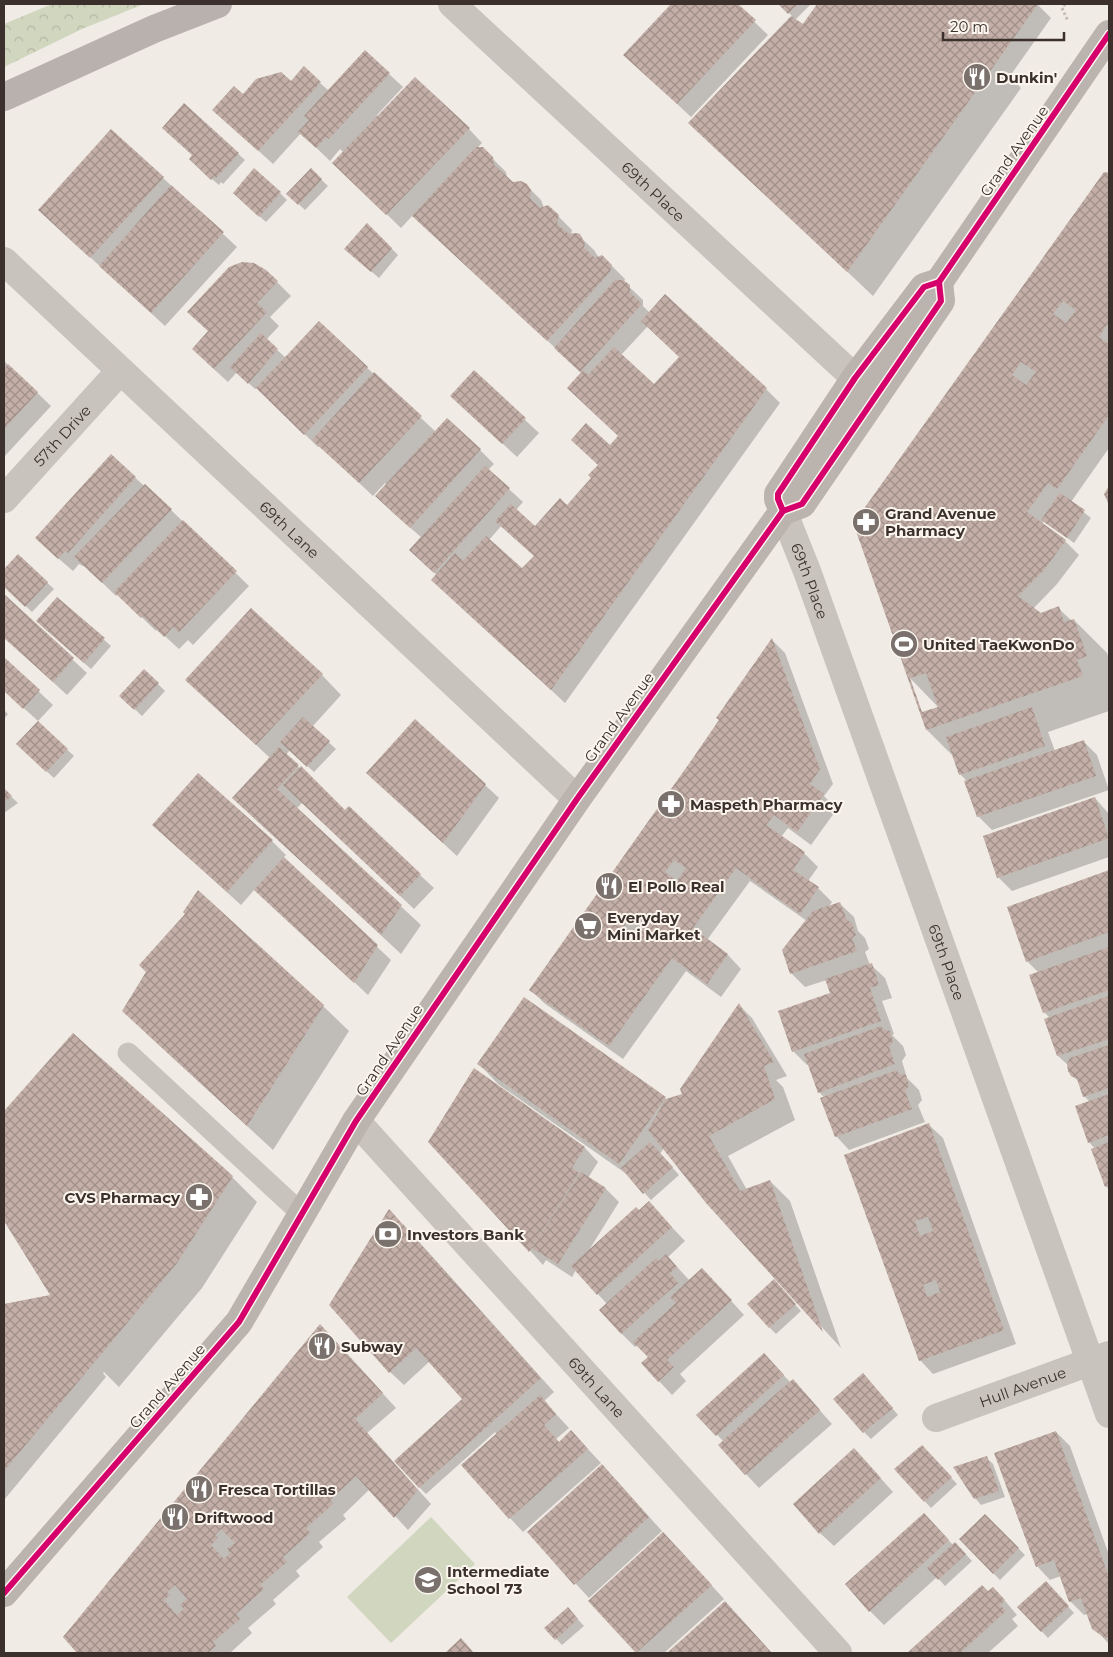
<svg xmlns="http://www.w3.org/2000/svg" width="1113" height="1657" font-family="Montserrat,sans-serif">
<defs>
<pattern id="forest-crowns" width="20" height="18" patternUnits="userSpaceOnUse" patternTransform="scale(1.25)"><rect width="20" height="18" fill="#d1d6bf"/><path d="M2 6a3 3 0 1 1 6 0M12 15a3 3 0 1 1 6 0" fill="none" stroke="#b4b8a4"/></pattern>
<pattern id="building-cross-hatch" width="8" height="8" patternUnits="userSpaceOnUse" patternTransform="scale(1.25)"><rect width="8" height="8" fill="#c3afa7"/><path d="M0 0l8 8M0 8l8-8" fill="none" stroke="#a08f88"/></pattern>
</defs>
<rect width="100%" height="100%" fill="#f0ebe5"/>
<polygon fill="#d1d6bf" points="431,1517 475,1564 391,1643 347,1597"/>
<polygon fill="url(#forest-crowns)" points="52,4 144,4 82,29 4,67 4,24"/>
<g fill="#0003" fill-rule="evenodd">
<polygon points="672,4 736,4 768,35 691,117 625,55"/>
<polygon points="780,4 811,4 795,20 803,25 818,4 1037,4 1051,18 1010,76 1021,88 873,296 690,123 792,16"/>
<path d="M389,74L403,87L377,115L378,117L469,129L482,143L477,148H482L506,172L507,178L513,184L527,186L541,200L544,208L558,216L572,230L571,235L579,236L594,250L599,258L611,265L625,279L624,282L643,300V306L650,313L766,389L780,403L565,703L447,593L437,575L424,564L422,538L390,510L387,485L385,483L373,496L320,446L318,447L257,388L255,389L237,372L228,382L207,363L266,271L291,296L270,317L279,326L266,340L286,358L319,323L436,432L447,419L480,450L494,464L488,470L523,502L516,510L535,527L567,507L593,479L610,447L619,436L582,373L413,215L401,228L348,177L344,153L340,149L330,161L301,133L273,164L228,123L243,96L291,82L320,83L329,91ZM648,326L680,357L654,385L621,355ZM502,525L535,556L522,570L489,540Z"/>
<polygon points="184,105 245,160 223,184 221,182 219,185 197,166 193,156"/>
<polygon points="311,170 328,186 305,210 288,194"/>
<polygon points="1105,173 1109,174 1109,448 1071,502 1091,518 1074,543 1044,521 1042,524 1065,541 1079,555 1057,584 1033,609 1041,614 1058,608 1072,621 1074,620 1107,653 1109,660 1109,711 1048,732 1055,751 1083,741 1097,755 1109,790 992,830 978,816 967,781 960,774 954,757 927,730 922,714 939,708 910,678 858,531"/>
<polygon points="163,178 237,247 165,326 53,223"/>
<polygon points="280,193 287,200 266,222 241,200"/>
<polygon points="367,224 398,255 379,278 352,255"/>
<polygon points="4,361 51,406 4,457"/>
<polygon points="474,372 539,433 517,457 465,409"/>
<polygon points="111,456 171,510 249,586 193,645 188,640 179,649 157,629 156,631 118,594 116,596 84,565 83,566 79,564 73,571 51,552"/>
<polygon points="18,556 54,589 32,612 4,586 4,571"/>
<polygon points="4,596 87,673 67,695 4,637"/>
<polygon points="57,598 111,646 91,669 44,628"/>
<polygon points="772,640 785,653 833,784 824,796 837,809 811,845 788,828 781,837 804,853 818,867 808,881 818,888 832,902 828,908 840,904 854,917 858,931 865,938 869,949 865,952 870,965 871,965 885,978 892,998 882,1001 894,1034 892,1035 903,1046 906,1055 902,1061 907,1078 919,1090 922,1100 918,1105 925,1122 849,1150 836,1136 825,1098 819,1092 809,1064 807,1065 793,1051 831,994 827,980 805,987 791,973 807,921 750,881 707,940 728,955 741,969 721,997 686,971 623,1059 544,1003 530,989 694,759"/>
<polygon points="4,659 53,705 38,721 4,690"/>
<polygon points="144,670 165,691 142,716 121,696"/>
<polygon points="322,675 341,695 312,727 336,749 314,772 290,750 286,755 345,811 420,875 434,888 414,909 302,803 296,809 421,925 401,954 234,798 270,758 187,680"/>
<polygon points="4,710 8,714 4,719"/>
<polygon points="38,723 74,756 54,778 24,751"/>
<polygon points="199,774 272,841 286,855 283,858 391,960 368,995 255,889 241,905 167,838"/>
<polygon points="485,785 499,798 457,856 381,786"/>
<polygon points="4,790 18,803 4,813"/>
<polygon points="1095,798 1109,814 1109,857 1012,891 998,877"/>
<polygon points="1109,872 1109,1190 1106,1186 1095,1149 1089,1142 1090,1102 1084,1096 1080,1083 1072,1075 1069,1066 1058,1056 1046,1020 1050,1018 1044,1012 1039,973 1027,961 1008,908"/>
<polygon points="187,914 323,1006 349,1031 273,1150 149,1036 123,1011"/>
<polygon points="739,1005 752,1018 787,1076 776,1080 783,1087 795,1120 728,1156 747,1190 770,1181 790,1201 841,1348 707,1202 664,1148 660,1154 679,1175 651,1200 628,1175 498,1084 479,1064 665,1098 667,1100 683,1095"/>
<polygon points="73,1035 232,1177 257,1202 202,1288 119,1387 104,1372 103,1373 106,1377 4,1500 4,1305 49,1296 56,1301 4,1219 4,1112"/>
<polygon points="548,1122 585,1148 598,1162 588,1178 606,1189 619,1202 589,1250 649,1203 685,1241 668,1257 690,1281 715,1283 744,1315 680,1374 686,1381 672,1395 659,1381 650,1357 638,1345 635,1347 621,1333 607,1304 576,1270 572,1277 546,1260 543,1265 430,1141"/>
<polygon points="929,1125 943,1138 1016,1344 933,1374 920,1360 846,1155"/>
<polygon points="403,1224 554,1392 544,1401 569,1428 556,1439 559,1443 585,1446 601,1463 523,1532 510,1518 497,1435 495,1432 426,1494 419,1487 471,1407 430,1361 404,1385 390,1372"/>
<polygon points="780,1288 801,1311 776,1334 769,1327"/>
<polygon points="333,1339 396,1408 367,1433 431,1504 408,1530 370,1489 343,1515 346,1519 319,1542 323,1547 296,1571 300,1576 273,1600 276,1604 248,1628 252,1633 230,1653 79,1653 64,1637"/>
<polygon points="777,1368 791,1383 806,1395 832,1424 759,1488 746,1474 724,1442 698,1415"/>
<polygon points="870,1382 898,1415 871,1439 864,1432"/>
<polygon points="1056,1432 1070,1446 1109,1555 1109,1644 1094,1628 1088,1614 1084,1615 1070,1601 1061,1576 1050,1580 1037,1566"/>
<polygon points="928,1453 957,1484 931,1508 896,1470"/>
<polygon points="986,1457 993,1464 1005,1497 981,1505 975,1498"/>
<polygon points="867,1463 893,1492 834,1546 820,1533"/>
<polygon points="615,1479 662,1531 589,1598 528,1532"/>
<polygon points="985,1515 1025,1555 1000,1580 960,1539"/>
<polygon points="938,1529 953,1545 962,1550 972,1561 945,1586 937,1577 884,1625 870,1611"/>
<polygon points="677,1547 724,1599 664,1653 638,1653 590,1601"/>
<polygon points="982,1587 988,1593 993,1588 1006,1602 1017,1615 1012,1619 1018,1626 988,1653 909,1653"/>
<polygon points="1052,1589 1074,1613 1048,1638 1019,1607"/>
<polygon points="725,1603 772,1653 669,1653"/>
<polygon points="574,1615 584,1626 562,1645 546,1628"/>
</g>
<g fill="url(#building-cross-hatch)" fill-rule="evenodd">
<polygon points="671,4 738,4 756,20 677,104 623,55"/>
<polygon points="778,4 798,4 788,14"/>
<polygon points="817,4 1038,4 847,272 688,123 791,16 803,24"/>
<polygon points="365,50 390,73 329,139 326,137 316,148 298,132 309,120 304,116"/>
<polygon points="304,66 321,82 258,151 212,110 234,86 243,94 256,79 281,72 291,81"/>
<polygon points="415,77 470,128 386,215 332,163"/>
<polygon points="184,103 239,153 216,178 214,176 211,180 189,159 192,155 162,128"/>
<polygon points="111,129 164,177 90,258 38,210"/>
<polygon points="476,147 483,147 493,157 494,165 513,182 521,181 527,184 531,190 530,198 540,208 548,205 559,215 557,224 569,234 576,233 580,234 585,243 584,248 595,258 602,255 612,265 610,272 547,341 412,216"/>
<polygon points="254,168 281,192 259,217 233,193"/>
<polygon points="311,168 322,179 298,205 286,194"/>
<path d="M1104,172L1109,173V322L1099,337L1109,344V415L1057,489L1048,483L1027,512L1066,540L1044,570L1018,596L1041,613L1059,606L1064,622L1074,619L1087,656L1077,660L1083,676L926,730L856,531L858,517ZM1063,301L1076,310L1066,323L1053,314ZM1021,362L1036,372L1026,385L1012,375ZM926,673L938,707L922,712L910,678Z"/>
<polygon points="171,185 224,232 151,313 99,266"/>
<polygon points="367,223 392,248 371,272 344,249"/>
<polygon points="242,262 254,263 266,270 278,281 257,303 267,312 214,369 192,349 208,331 187,312 229,267"/>
<polygon points="615,280 623,280 630,285 630,292 642,304 580,372 554,348"/>
<polygon points="665,294 767,388 551,690 431,580 455,553 463,561 486,536 522,568 534,556 495,521 511,504 535,526 560,498 567,505 591,478 588,475 598,465 571,440 586,423 610,445 618,436 567,388 583,370 588,375 614,347 654,384 679,357 641,321"/>
<polygon points="319,321 368,367 304,435 256,388"/>
<polygon points="261,333 278,349 248,384 230,367"/>
<polygon points="8,364 38,392 4,429 4,369"/>
<polygon points="474,370 526,418 502,444 450,396"/>
<polygon points="374,372 422,416 359,483 312,440"/>
<polygon points="447,418 481,449 410,528 375,496"/>
<polygon points="111,454 136,477 68,553 65,551 58,559 35,538"/>
<polygon points="485,466 510,488 434,573 409,550"/>
<polygon points="145,484 172,509 102,583 74,557"/>
<polygon points="1109,486 1109,505 1104,494"/>
<polygon points="1060,493 1085,510 1067,538 1041,520"/>
<polygon points="183,520 237,571 179,632 173,627 164,637 143,616 141,618 114,592"/>
<polygon points="18,554 48,582 25,607 4,587 4,569"/>
<polygon points="4,594 74,658 53,682 4,638"/>
<polygon points="57,597 105,638 84,663 36,621"/>
<polygon points="251,608 323,674 256,745 185,680"/>
<path d="M772,638L820,769L810,784L824,794L797,832L774,815L766,825L805,852L793,870L819,887L800,914L736,868L693,928L728,954L707,984L672,958L609,1046L529,990L693,758L719,720L716,718ZM674,860L686,868L677,881L665,872ZM630,918L644,928L634,942L620,932Z"/>
<polygon points="4,657 40,690 23,709 4,691"/>
<polygon points="144,669 159,683 134,710 119,696"/>
<polygon points="1032,707 1045,746 959,775 946,737"/>
<polygon points="303,717 330,741 307,767 280,742"/>
<polygon points="415,719 486,784 443,843 366,773"/>
<polygon points="38,721 68,749 46,772 16,744"/>
<polygon points="1084,740 1096,776 977,817 964,781"/>
<polygon points="279,747 299,765 277,789 402,905 381,935 232,798"/>
<polygon points="301,766 345,810 349,806 421,874 400,896 283,785"/>
<polygon points="198,773 273,840 227,892 152,825"/>
<polygon points="4,788 12,796 4,802"/>
<polygon points="1095,797 1109,838 997,878 983,836"/>
<polygon points="284,857 378,945 354,983 254,890"/>
<polygon points="1109,870 1109,932 1026,962 1007,907"/>
<polygon points="198,890 324,1005 247,1126 122,1011 146,972 139,965 185,914 183,912"/>
<polygon points="840,902 847,920 852,923 856,935 852,938 857,951 790,974 782,950 813,911"/>
<polygon points="1109,947 1109,990 1043,1013 1029,975"/>
<polygon points="872,963 879,985 870,988 881,1021 792,1052 778,1011 830,993 825,979"/>
<polygon points="1109,996 1109,1039 1057,1056 1044,1019"/>
<polygon points="524,997 666,1097 619,1164 477,1064"/>
<polygon points="739,1003 774,1062 764,1066 775,1099 709,1136 740,1191 770,1180 823,1332 706,1203 648,1130 666,1099 682,1094 680,1089"/>
<polygon points="881,1026 883,1029 890,1031 893,1041 889,1047 895,1064 818,1093 804,1054"/>
<polygon points="73,1033 233,1176 177,1263 4,1471 4,1304 50,1295 4,1221 4,1111"/>
<polygon points="1109,1045 1109,1088 1083,1097 1077,1079 1071,1076 1068,1071 1067,1064 1070,1058"/>
<polygon points="474,1068 585,1147 572,1168 579,1173 529,1252 428,1142"/>
<polygon points="897,1070 899,1074 906,1075 909,1086 905,1091 912,1109 835,1137 820,1098"/>
<polygon points="1109,1094 1109,1135 1088,1143 1075,1106"/>
<path d="M929,1123L1004,1330L919,1361L844,1155ZM928,1217L933,1231L920,1236L915,1221ZM936,1280L940,1292L927,1297L923,1285Z"/>
<polygon points="650,1142 673,1167 643,1194 621,1168"/>
<polygon points="1109,1142 1109,1185 1105,1187 1091,1149"/>
<polygon points="581,1172 606,1188 558,1264 532,1248"/>
<polygon points="649,1201 672,1227 597,1295 571,1266 636,1207 639,1210"/>
<polygon points="389,1209 541,1378 419,1488 394,1461 462,1399 416,1348 389,1373 329,1305"/>
<polygon points="666,1254 677,1267 670,1273 678,1283 621,1334 599,1310 656,1258 659,1261"/>
<polygon points="702,1268 732,1300 667,1360 674,1367 658,1382 641,1363 648,1357 633,1342 676,1303 670,1297"/>
<polygon points="774,1279 796,1304 769,1328 747,1304"/>
<path d="M320,1324L383,1393L355,1419L418,1490L394,1518L356,1476L330,1500L333,1504L306,1528L310,1533L283,1557L287,1562L260,1585L264,1589L236,1614L240,1619L213,1642L216,1646L208,1653H77L63,1637ZM221,1529L235,1543L227,1549L230,1553L224,1559L211,1545L218,1538L215,1535ZM175,1585L187,1599L180,1605L184,1609L177,1615L164,1600L170,1595L167,1592Z"/>
<polygon points="764,1353 784,1375 716,1436 696,1415"/>
<polygon points="863,1373 893,1408 863,1433 833,1399"/>
<polygon points="793,1379 820,1410 745,1475 718,1445"/>
<polygon points="540,1395 556,1414 544,1425 559,1442 571,1430 588,1449 509,1519 461,1465"/>
<polygon points="1056,1431 1109,1577 1109,1637 1105,1638 1092,1629 1081,1598 1069,1602 1054,1560 1036,1567 994,1453"/>
<polygon points="922,1445 952,1477 924,1502 894,1469"/>
<polygon points="854,1448 881,1478 819,1534 793,1504"/>
<polygon points="987,1456 999,1491 974,1499 953,1467"/>
<polygon points="602,1464 649,1517 574,1585 527,1532"/>
<polygon points="924,1513 949,1540 869,1612 845,1584"/>
<polygon points="985,1514 1019,1548 993,1574 959,1539"/>
<polygon points="663,1532 712,1585 636,1653 588,1601"/>
<polygon points="955,1542 966,1554 938,1580 927,1568"/>
<polygon points="1046,1581 1069,1606 1041,1632 1017,1607"/>
<polygon points="982,1585 988,1591 993,1587 1005,1600 1000,1605 1006,1611 960,1653 907,1653"/>
<polygon points="725,1601 772,1653 667,1653"/>
<polygon points="568,1607 578,1619 555,1640 544,1628"/>
<polygon points="461,1638 474,1653 445,1653"/>
</g>
<g fill="none" stroke-linecap="round" stroke-linejoin="round">
<polyline stroke="#c2bbb6" stroke-width="3" stroke-dasharray="2.5 2.5" stroke-linecap="butt" points="1065,4 1062,8 1068,21"/>
<polyline stroke="#c9c3be" stroke-width="21" points="128,1053 302,1214"/>
<g stroke="#c9c3be" stroke-width="28">
<path id="s1" d="M452,4L855,378"/>
<path id="s2" d="M4,261L577,799"/>
<path id="s3" d="M4,499L120,371"/>
<path id="s4" d="M783,511L807,571L1109,1414"/>
<path id="s5" d="M356,1121L838,1653"/>
<path id="s6" d="M936,1418L1109,1355"/>
</g>
<g stroke="#bab3ae" stroke-width="28">
<polyline points="783,511 778,499 778,494 855,378 924,287 939,282 1109,34"/>
<polyline points="4,1593 239,1322 356,1121 577,799 783,511 802,504 941,301 939,282"/>
</g>
<polyline stroke="#b8b1ad" stroke-width="28" points="4,97 154,29 218,4"/>
<defs>
<g id="cycleway">
<polyline points="783,511 778,499 778,494 855,378 924,287 939,282 1109,34"/>
<polyline points="4,1593 239,1322 356,1121 577,799 783,511 802,504 941,301 939,282"/>
</g>
</defs>
<use href="#cycleway" stroke="#fbf5ee" stroke-width="9"/>
<use href="#cycleway" stroke="#d6006c" stroke-width="6"/>
</g>
<defs>
<symbol id="restaurant-disc" viewBox="-11 -11 22 22"><circle r="9.5" fill="#7a716c" stroke="#fbf5ee"/><path d="M-5-6h1v4h1v-4h1v4h1v-4h1v5L-1.5 .5V6h-2V.5L-5-1ZM5-6V6H3V1.5H1.5Q1.5-4 5-6Z" fill="#fff"/></symbol>
<symbol id="pharmacy-disc" viewBox="-11 -11 22 22"><circle r="9.5" fill="#7a716c" stroke="#fbf5ee"/><path d="M-2-6h4v4h4v4h-4v4h-4v-4h-4v-4h4Z" fill="#fff"/></symbol>
<symbol id="stadium-disc" viewBox="-11 -11 22 22"><circle r="9.5" fill="#7a716c" stroke="#fbf5ee"/><path d="M0-5a6.5 5 0 1 0 0 10a6.5 5 0 1 0 0-10ZM-3.5-1.8h7v3.6h-7Z" fill="#fff"/></symbol>
<symbol id="supermarket-disc" viewBox="-11 -11 22 22"><circle r="9.5" fill="#7a716c" stroke="#fbf5ee"/><path d="M-6-5.5h2.5l.6 2H6L4.5 2H-2.5L-4.4-4H-6ZM-1.5 3.2a1.3 1.3 0 1 0 .1 0ZM3 3.2a1.3 1.3 0 1 0 .1 0Z" fill="#fff"/></symbol>
<symbol id="bank-disc" viewBox="-11 -11 22 22"><circle r="9.5" fill="#7a716c" stroke="#fbf5ee"/><path d="M-6-4H6V4H-6ZM0-2.3a2.3 2.3 0 1 0 0 4.6a2.3 2.3 0 1 0 0-4.6Z" fill="#fff"/></symbol>
<symbol id="school-disc" viewBox="-11 -11 22 22"><circle r="9.5" fill="#7a716c" stroke="#fbf5ee"/><path d="M0-5L7-2L0 1L-7-2ZM-4 1L0 2.5L4 1V4Q0 6-4 4Z" fill="#fff"/></symbol>
</defs>
<g fill-rule="evenodd">
<use href="#restaurant-disc" x="961" y="61" width="32" height="32"/>
<use href="#pharmacy-disc" x="850" y="506" width="32" height="32"/>
<use href="#stadium-disc" x="888" y="628" width="32" height="32"/>
<use href="#pharmacy-disc" x="655" y="788" width="32" height="32"/>
<use href="#restaurant-disc" x="593" y="870" width="32" height="32"/>
<use href="#supermarket-disc" x="572" y="910" width="32" height="32"/>
<use href="#pharmacy-disc" x="183" y="1181" width="32" height="32"/>
<use href="#bank-disc" x="372" y="1218" width="32" height="32"/>
<use href="#restaurant-disc" x="306" y="1330" width="32" height="32"/>
<use href="#restaurant-disc" x="183" y="1473" width="32" height="32"/>
<use href="#restaurant-disc" x="159" y="1501" width="32" height="32"/>
<use href="#school-disc" x="412" y="1564" width="32" height="32"/>
</g>
<g text-anchor="middle" dominant-baseline="central" stroke-width="4" stroke-linejoin="round" paint-order="stroke">
<g font-size="15" font-weight="bold" fill="#3b302b" stroke="#fbf5ee" text-anchor="start">
<text x="996" y="77">Dunkin'</text>
<text x="885" y="513">Grand Avenue<tspan x="885" dy="17">Pharmacy</tspan></text>
<text x="923" y="644">United TaeKwonDo</text>
<text x="690" y="804">Maspeth Pharmacy</text>
<text x="628" y="886">El Pollo Real</text>
<text x="607" y="917">Everyday<tspan x="607" dy="17">Mini Market</tspan></text>
<text x="180" y="1197" text-anchor="end">CVS Pharmacy</text>
<text x="407" y="1234">Investors Bank</text>
<text x="341" y="1346">Subway</text>
<text x="218" y="1489">Fresca Tortillas</text>
<text x="194" y="1517">Driftwood</text>
<text x="447" y="1571">Intermediate<tspan x="447" dy="17">School 73</tspan></text>
</g>
<g font-size="15" fill="#3b302b" stroke="#fbf5ee">
<text transform="translate(1014 151) rotate(-55)">Grand Avenue</text>
<text stroke="none"><textPath href="#s1" startOffset="275">69th Place</textPath></text>
<text stroke="none"><textPath href="#s3" startOffset="86">57th Drive</textPath></text>
<text stroke="none"><textPath href="#s2" startOffset="392">69th Lane</textPath></text>
<text stroke="none"><textPath href="#s4" startOffset="75">69th Place</textPath></text>
<text transform="translate(619 717) rotate(-54)">Grand Avenue</text>
<text stroke="none"><textPath href="#s4" startOffset="480">69th Place</textPath></text>
<text transform="translate(389 1050) rotate(-56)">Grand Avenue</text>
<text transform="translate(167 1386) rotate(-49)">Grand Avenue</text>
<text stroke="none"><textPath href="#s5" startOffset="359">69th Lane</textPath></text>
<text stroke="none"><textPath href="#s6" startOffset="92">Hull Avenue</textPath></text>
</g>
</g>
<rect width="1113" height="1657" fill="none" stroke="#3b302b" stroke-width="10"/>
<path d="M943 32v8h121v-8" fill="none" stroke="#3b302b" stroke-width="2.5"/>
<text x="950" y="32" font-size="15" fill="#3b302b" stroke="#fbf5ee" stroke-width="4" paint-order="stroke">20 m</text>
</svg>
